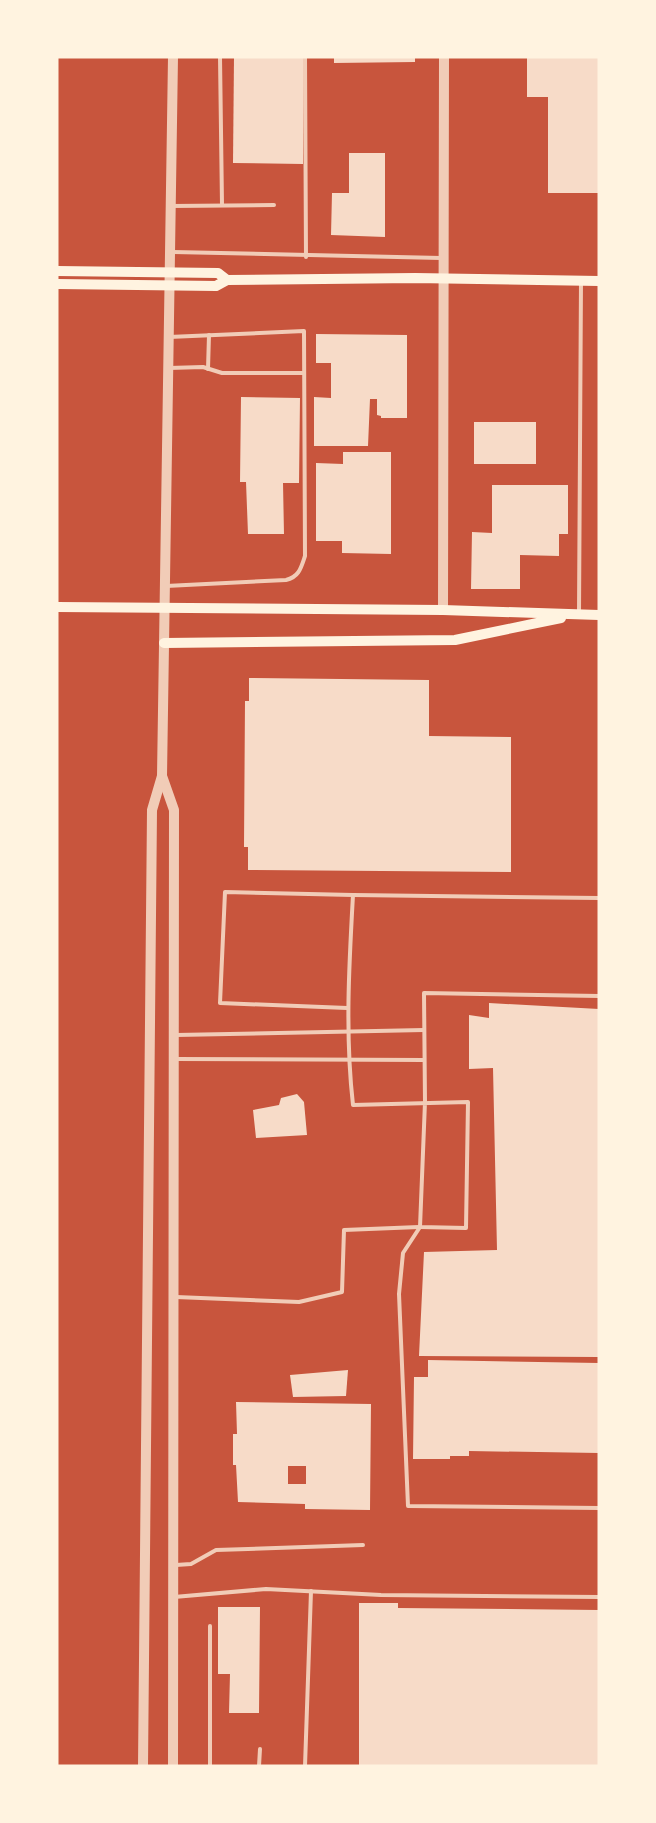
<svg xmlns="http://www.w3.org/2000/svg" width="656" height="1823" font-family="'PT Sans Narrow',sans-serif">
<rect width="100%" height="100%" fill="#c8553d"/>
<g fill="#f7dbc8" fill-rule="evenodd">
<polygon points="234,57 304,57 303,164 233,163"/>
<polygon points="334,57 415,57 415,62 334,63"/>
<polygon points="527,57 599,57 599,193 548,193 548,97 527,97"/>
<polygon points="349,153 385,153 385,237 331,235 332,193 349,193"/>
<polygon points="316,334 407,335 407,418 381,418 381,416 377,415 377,399 370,399 368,446 314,446 314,397 331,398 331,363 316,363"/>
<polygon points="241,397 300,398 299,483 283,483 284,534 248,534 246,482 240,482"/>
<rect x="474" y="422" width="62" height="42"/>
<polygon points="343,452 391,452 391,554 342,553 342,541 316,541 316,463 343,464"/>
<polygon points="492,485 568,485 568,534 559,534 559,556 520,555 520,589 471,589 472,532 492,533"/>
<polygon points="249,678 429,680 429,736 511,737 511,872 248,870 248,847 244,847 245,701 249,701"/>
<polygon points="489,1003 599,1009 599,1357 419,1356 424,1252 497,1250 493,1068 469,1069 469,1015 489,1018"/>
<polygon points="297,1094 304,1102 307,1135 256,1138 253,1110 279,1105 281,1098"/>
<polygon points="428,1360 599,1363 599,1453 469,1451 469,1456 450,1456 450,1459 413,1459 414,1377 428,1377"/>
<polygon points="348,1370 346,1396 293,1397 290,1375"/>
<path d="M236,1402L371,1404L370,1510L305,1509V1504L238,1502L236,1465H233V1434H237ZM288,1466H306V1484H288Z"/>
<polygon points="359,1603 398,1603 398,1608 599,1610 599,1766 359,1766"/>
<polygon points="218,1607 260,1607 259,1713 229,1713 230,1674 218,1674"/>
</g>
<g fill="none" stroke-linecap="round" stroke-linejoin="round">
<g stroke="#f1ccb7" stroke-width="4">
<polyline points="220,57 222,205"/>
<polyline points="305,57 306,257"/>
<polyline points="171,206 274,205"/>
<polyline points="173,252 441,258"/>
<polyline points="169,368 203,367 222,373 304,373"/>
<polyline points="208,369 209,335"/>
<path d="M166,586L286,580C299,577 301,568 305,556L304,331L169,337"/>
<polyline points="579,613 581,281"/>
<polyline points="353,895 599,898"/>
<path d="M347,1008L220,1003L225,892L353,895C349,966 345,1035 353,1105L468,1102L466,1228L420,1227L425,1102L424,993L599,996"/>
<polyline points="176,1035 424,1030"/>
<polyline points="174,1059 424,1060"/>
<polyline points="420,1227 403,1253 399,1294 408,1506 599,1508"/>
<polyline points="176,1297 299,1302 342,1292 344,1230 419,1227"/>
<polyline points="176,1565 191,1564 216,1550 363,1545"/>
<polyline points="174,1597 266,1589 381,1595 599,1597"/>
<polyline points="210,1626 210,1766"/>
<polyline points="259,1766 260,1749"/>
<polyline points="305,1766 311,1591"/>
</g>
<g stroke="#f1ccb7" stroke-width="10">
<polyline points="443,610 444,57"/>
<polyline points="162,776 174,810 173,1766"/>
<polyline points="143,1766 152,810 162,776 173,57"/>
</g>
<g stroke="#fff3e0" stroke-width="10">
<polyline points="57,271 218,273 227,280"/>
<polyline points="57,284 216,286 227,280 415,278 599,281"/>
<polyline points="57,607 443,610 599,615"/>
<polyline points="164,643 455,640 561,618"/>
</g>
</g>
<rect width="656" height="1823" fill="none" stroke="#fff3e0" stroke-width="117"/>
</svg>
